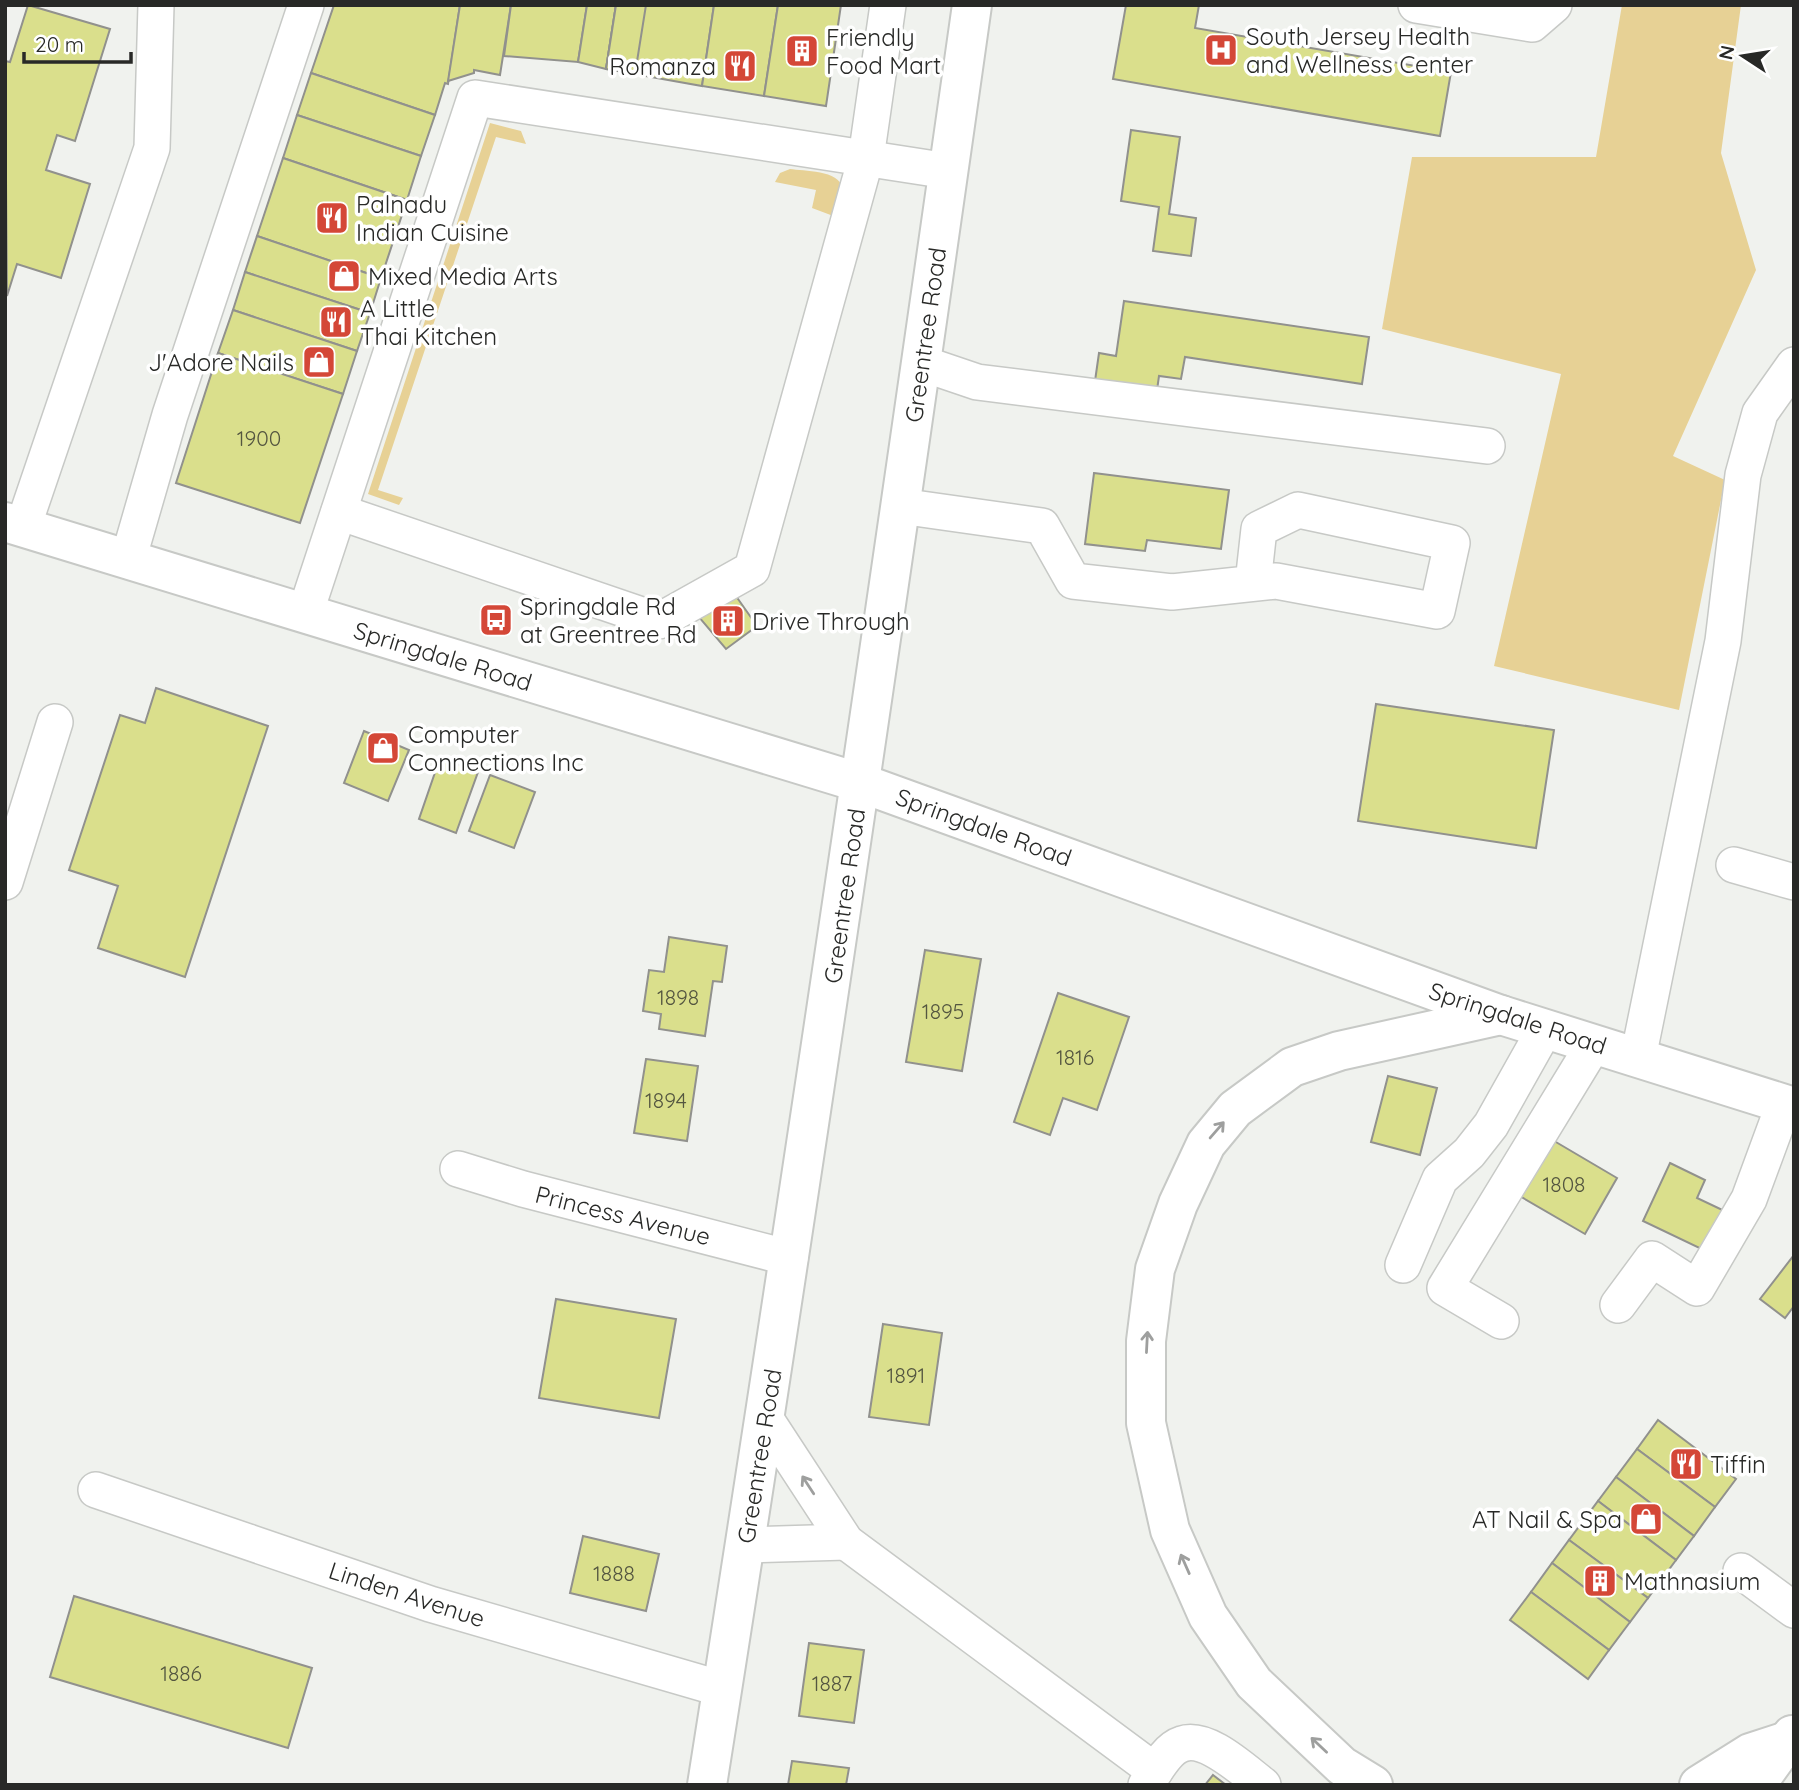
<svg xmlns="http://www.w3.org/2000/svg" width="1799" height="1790" font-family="Quicksand,sans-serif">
<rect width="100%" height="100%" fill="#f0f2ee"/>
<g fill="#e7d195">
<polygon points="1622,5 1741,5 1721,153 1756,270 1673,456 1725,480 1679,710 1494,666 1561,374 1382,329 1412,157 1596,157"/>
<polygon points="490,123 521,131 526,144 496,137 378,490 403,498 399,505 368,494"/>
<path d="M790,169C803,171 840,170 842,188C843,196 838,208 836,217L812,208L816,190L775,182L780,173Z"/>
</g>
<g fill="#dadf8c" stroke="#91918d" stroke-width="2">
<polygon points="28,5 110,29 75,141 57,135 46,170 90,184 61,278 17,264 7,296 5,61 10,62"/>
<polygon points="334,5 460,5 448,84 445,83 435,115 311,73"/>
<polygon points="460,5 511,5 500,75 474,70 474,73 448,81"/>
<polygon points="511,5 587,5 578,62 504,56"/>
<polygon points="587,5 616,5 606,69 578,62"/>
<polygon points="616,5 714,5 702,86 606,69"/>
<polygon points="616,5 646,5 635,74 606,69"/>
<polygon points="714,5 778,5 764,96 702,86"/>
<polygon points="778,5 841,5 826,106 764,96"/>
<polygon points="1126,5 1199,5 1195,28 1451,72 1440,136 1113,79"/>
<polygon points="311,73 435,115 421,156 297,115"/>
<polygon points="297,115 421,156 407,200 283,158"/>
<polygon points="1131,130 1180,137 1169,214 1196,218 1191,256 1153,251 1159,207 1121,201"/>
<polygon points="283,158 407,200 381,278 257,236"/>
<polygon points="257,236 381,278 370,313 245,272"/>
<polygon points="245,272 370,313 357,351 233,310"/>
<polygon points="1124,301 1369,337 1362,384 1185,357 1181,379 1159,376 1157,390 1095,381 1099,353 1116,356"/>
<polygon points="233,310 357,351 343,394 218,353"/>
<polygon points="218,353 343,394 300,523 176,483"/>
<polygon points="1094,473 1229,490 1221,549 1147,540 1145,551 1085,544"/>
<polygon points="731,589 757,626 726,649 698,616"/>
<polygon points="156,688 268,726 185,977 98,948 118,886 69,870 120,715 145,723"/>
<polygon points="1376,704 1554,730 1536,848 1358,821"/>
<polygon points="364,731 409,750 388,801 344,783"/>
<polygon points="440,758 478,772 456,833 419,819"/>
<polygon points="490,775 535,792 514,848 469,831"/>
<polygon points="669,937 727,946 722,982 713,981 705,1036 659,1029 661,1014 643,1011 649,970 664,972"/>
<polygon points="925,950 981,959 962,1071 906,1062"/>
<polygon points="1058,993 1129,1017 1097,1110 1063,1098 1050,1135 1014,1122"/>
<polygon points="646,1059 698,1066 687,1141 634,1133"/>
<polygon points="1388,1076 1437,1088 1420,1155 1371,1142"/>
<polygon points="1544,1135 1617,1178 1585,1234 1511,1191"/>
<polygon points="1670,1163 1705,1180 1697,1198 1733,1215 1714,1255 1643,1221"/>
<polygon points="1794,1255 1794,1306 1785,1318 1760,1299"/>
<polygon points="556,1299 676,1319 659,1418 539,1398"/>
<polygon points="883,1324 942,1333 929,1425 869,1417"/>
<polygon points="1658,1420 1736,1479 1715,1507 1637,1449"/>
<polygon points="1637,1449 1715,1507 1694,1536 1616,1477"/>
<polygon points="1616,1477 1694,1536 1676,1560 1598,1501"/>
<polygon points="1598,1501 1676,1560 1648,1598 1569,1540"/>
<polygon points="583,1536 659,1554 646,1611 570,1593"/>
<polygon points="1569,1540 1648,1598 1630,1622 1552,1563"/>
<polygon points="1552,1563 1630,1622 1609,1650 1531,1592"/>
<polygon points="1531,1592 1609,1650 1588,1679 1510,1620"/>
<polygon points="74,1596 312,1668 288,1748 50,1677"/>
<polygon points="809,1643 864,1650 854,1723 799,1716"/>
<polygon points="792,1761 849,1768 846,1785 788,1785"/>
<polygon points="1213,1775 1226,1785 1205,1785"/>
</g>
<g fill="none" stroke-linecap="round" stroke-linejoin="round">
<defs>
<g id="minor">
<polyline points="1416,5 1532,24 1554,5"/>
<polyline points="921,363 977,382 1487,446"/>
<polyline points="900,506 1042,526 1073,581 1172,592 1276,581 1437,611 1452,543 1298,510 1259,529 1253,583"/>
<polyline points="339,512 659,621 752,569 866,158 888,5"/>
<polyline points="23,527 152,148 156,5"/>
<polyline points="128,560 170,415 306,5"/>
<polyline points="305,614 475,98 948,171"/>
<polyline points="1734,865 1794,882"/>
<polyline points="5,882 55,722"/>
<polyline points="1638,1058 1723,641 1743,475 1760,413 1794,365"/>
<polyline points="458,1169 523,1189 790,1258"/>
<polyline points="1403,1265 1440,1179 1469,1153 1491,1125 1545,1029"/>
<polyline points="1618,1305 1652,1259 1697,1288 1749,1199 1784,1104"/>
<polyline points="1501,1321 1445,1288 1594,1044"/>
<polyline points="765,1418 846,1542 1155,1771"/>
<polyline points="96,1490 430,1604 722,1689"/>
<polyline points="745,1545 846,1542"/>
<polyline points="1741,1571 1794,1610"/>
<path d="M1146,1785C1155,1772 1166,1749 1182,1744C1207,1735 1244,1771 1263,1785"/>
</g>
<g id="major">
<polyline points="5,522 861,783 1501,1015 1794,1107"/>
<path d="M707,1785C801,1192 888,599 972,5"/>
</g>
<g id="highway">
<polyline points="1373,1785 1342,1766 1254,1683 1208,1616 1170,1530 1146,1423 1146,1341 1155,1269 1178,1204 1206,1144 1235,1109 1292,1067 1339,1051 1501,1015"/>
<polyline points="1699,1785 1750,1753 1787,1741"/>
<polyline points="1756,1785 1792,1735"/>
</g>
</defs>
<use href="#minor" stroke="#c7c9c6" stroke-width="38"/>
<use href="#major" stroke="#c7c9c6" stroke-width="42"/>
<use href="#highway" stroke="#c7c9c6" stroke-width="42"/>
<use href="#minor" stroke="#fff" stroke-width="35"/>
<use href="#major" stroke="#fff" stroke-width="38"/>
<use href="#highway" stroke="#fff" stroke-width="38"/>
</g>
<defs><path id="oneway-shaft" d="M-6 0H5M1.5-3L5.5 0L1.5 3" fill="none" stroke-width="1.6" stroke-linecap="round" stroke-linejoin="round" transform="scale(1.75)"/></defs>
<g stroke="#9e9f9e">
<use href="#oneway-shaft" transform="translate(1217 1130) rotate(-49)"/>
<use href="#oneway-shaft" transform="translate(1147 1342) rotate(-87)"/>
<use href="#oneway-shaft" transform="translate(808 1485) rotate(-123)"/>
<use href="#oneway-shaft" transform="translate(1185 1564) rotate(-114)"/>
<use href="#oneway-shaft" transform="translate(1319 1745) rotate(-137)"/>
</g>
<defs>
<symbol id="hospital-square" viewBox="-11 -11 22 22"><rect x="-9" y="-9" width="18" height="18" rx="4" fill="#d44737" stroke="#fff"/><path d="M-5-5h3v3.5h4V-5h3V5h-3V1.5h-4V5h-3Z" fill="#fff"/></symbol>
<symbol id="building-square" viewBox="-11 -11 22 22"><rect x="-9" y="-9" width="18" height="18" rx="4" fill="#d44737" stroke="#fff"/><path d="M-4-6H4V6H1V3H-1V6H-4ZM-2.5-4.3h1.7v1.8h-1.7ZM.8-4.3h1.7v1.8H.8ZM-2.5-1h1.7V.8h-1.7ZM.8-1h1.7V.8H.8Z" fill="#fff"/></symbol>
<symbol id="restaurant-square" viewBox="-11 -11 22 22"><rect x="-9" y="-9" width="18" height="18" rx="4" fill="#d44737" stroke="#fff"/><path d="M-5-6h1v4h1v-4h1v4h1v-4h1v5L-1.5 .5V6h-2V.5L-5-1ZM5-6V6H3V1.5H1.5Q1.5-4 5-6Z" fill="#fff"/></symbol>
<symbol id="shop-square" viewBox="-11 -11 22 22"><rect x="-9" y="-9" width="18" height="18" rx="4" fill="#d44737" stroke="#fff"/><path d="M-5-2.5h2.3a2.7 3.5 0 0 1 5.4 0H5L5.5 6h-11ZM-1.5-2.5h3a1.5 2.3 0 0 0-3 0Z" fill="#fff"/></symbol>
<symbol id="bus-square" viewBox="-11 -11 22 22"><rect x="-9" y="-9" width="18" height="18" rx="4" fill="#d44737" stroke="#fff"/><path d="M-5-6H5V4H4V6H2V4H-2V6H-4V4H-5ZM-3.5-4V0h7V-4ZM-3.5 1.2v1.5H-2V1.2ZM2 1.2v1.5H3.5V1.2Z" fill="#fff"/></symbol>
</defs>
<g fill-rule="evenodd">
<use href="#hospital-square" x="1202" y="31" width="38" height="38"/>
<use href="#building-square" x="783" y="32" width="38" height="38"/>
<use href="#restaurant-square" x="721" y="47" width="38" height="38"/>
<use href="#restaurant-square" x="313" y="199" width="38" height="38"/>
<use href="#shop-square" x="325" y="257" width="38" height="38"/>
<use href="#restaurant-square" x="317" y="303" width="38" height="38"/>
<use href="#shop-square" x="300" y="343" width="38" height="38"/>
<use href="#bus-square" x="477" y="601" width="38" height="38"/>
<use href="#building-square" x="709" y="602" width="38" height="38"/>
<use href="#shop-square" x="364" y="729" width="38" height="38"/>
<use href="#restaurant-square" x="1667" y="1445" width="38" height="38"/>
<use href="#shop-square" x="1627" y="1500" width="38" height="38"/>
<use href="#building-square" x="1581" y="1562" width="38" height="38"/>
</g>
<g text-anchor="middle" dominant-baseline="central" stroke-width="7" stroke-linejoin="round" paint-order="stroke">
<g font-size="21" fill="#545640">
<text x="259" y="438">1900</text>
<text x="678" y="997">1898</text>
<text x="943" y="1011">1895</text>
<text x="1075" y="1057">1816</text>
<text x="666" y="1100">1894</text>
<text x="1564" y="1184">1808</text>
<text x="906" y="1375">1891</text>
<text x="614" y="1573">1888</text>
<text x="181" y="1673">1886</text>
<text x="832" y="1683">1887</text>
</g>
<g font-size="24" fill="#282927" stroke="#fff" text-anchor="start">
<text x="1246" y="36">South Jersey Health<tspan x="1246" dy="28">and Wellness Center</tspan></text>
<text x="826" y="37">Friendly<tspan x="826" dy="28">Food Mart</tspan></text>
<text x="716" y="66" text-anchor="end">Romanza</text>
<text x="356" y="204">Palnadu<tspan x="356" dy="28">Indian Cuisine</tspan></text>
<text x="368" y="276">Mixed Media Arts</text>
<text x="360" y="308">A Little<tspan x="360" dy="28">Thai Kitchen</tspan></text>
<text x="294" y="362" text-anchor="end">J'Adore Nails</text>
<text x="520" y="606">Springdale Rd<tspan x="520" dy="28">at Greentree Rd</tspan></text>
<text x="752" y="621">Drive Through</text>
<text x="408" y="734">Computer<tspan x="408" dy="28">Connections Inc</tspan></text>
<text x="1710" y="1464">Tiffin</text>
<text x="1622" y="1519" text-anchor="end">AT Nail &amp; Spa</text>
<text x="1624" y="1581">Mathnasium</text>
</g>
<g font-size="24" fill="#282927" stroke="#fff">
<text transform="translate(925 335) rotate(-82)">Greentree Road</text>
<text transform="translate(443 656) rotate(17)">Springdale Road</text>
<text transform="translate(984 827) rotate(20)">Springdale Road</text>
<text transform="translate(844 896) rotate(-82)">Greentree Road</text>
<text transform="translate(1518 1018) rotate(18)">Springdale Road</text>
<text transform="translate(623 1215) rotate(14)">Princess Avenue</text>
<text transform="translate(759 1456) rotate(-81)">Greentree Road</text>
<text transform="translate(407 1594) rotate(18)">Linden Avenue</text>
</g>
</g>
<rect width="1799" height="1790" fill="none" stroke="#282927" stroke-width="14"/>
<g transform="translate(1743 56) rotate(282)" stroke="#ffffff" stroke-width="5" paint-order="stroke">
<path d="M0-5L12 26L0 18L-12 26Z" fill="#282927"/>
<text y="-10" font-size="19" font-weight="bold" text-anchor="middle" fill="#282927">N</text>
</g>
<path d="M24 52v10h107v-10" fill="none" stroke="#282927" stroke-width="3.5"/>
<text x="35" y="52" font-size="21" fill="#282927" stroke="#ffffff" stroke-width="5" paint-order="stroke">20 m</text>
</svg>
